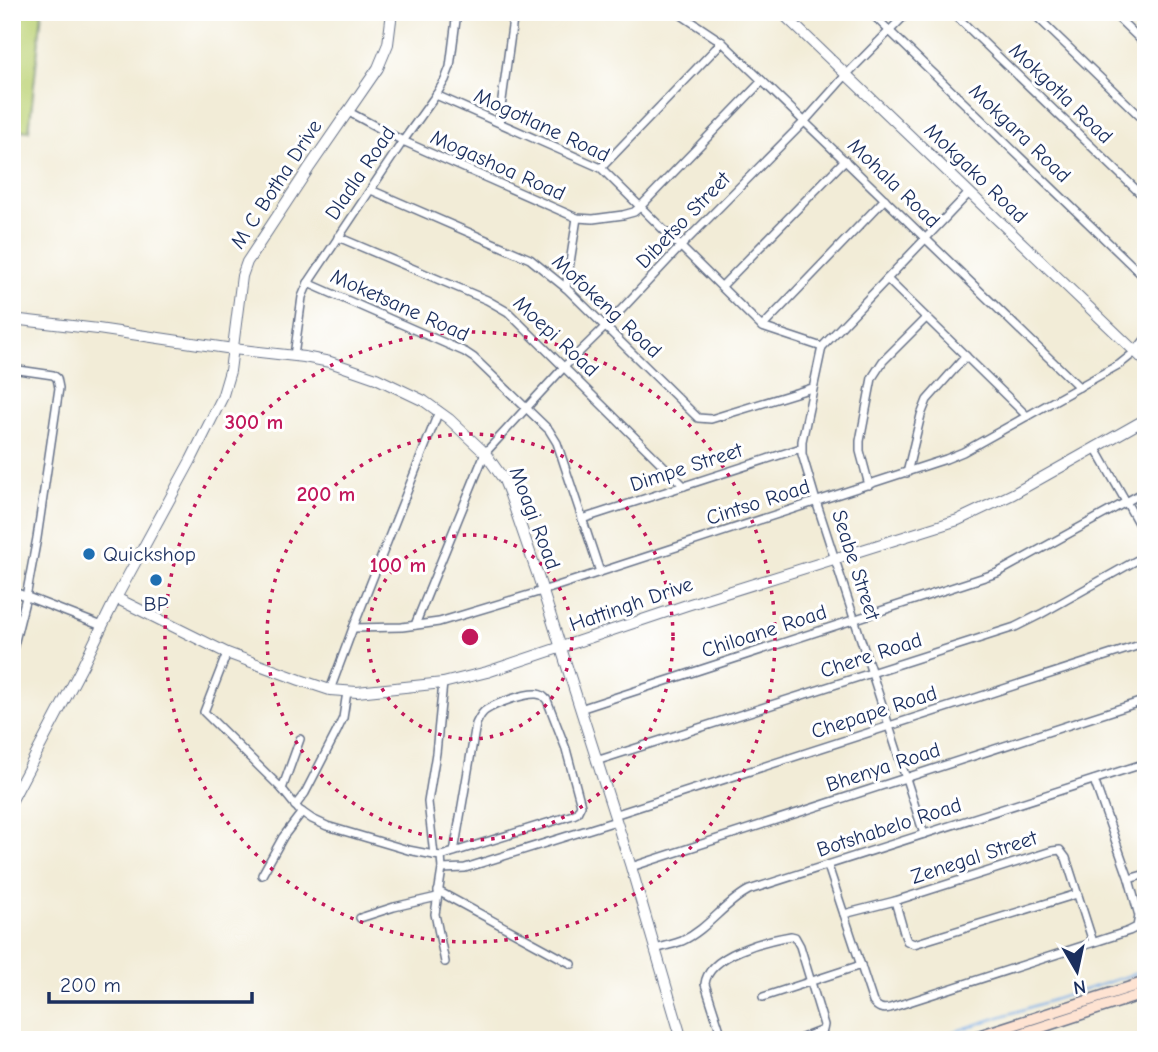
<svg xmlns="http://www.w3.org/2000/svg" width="1158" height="1052" font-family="'Comic Neue',sans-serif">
<rect width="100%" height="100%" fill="#fff"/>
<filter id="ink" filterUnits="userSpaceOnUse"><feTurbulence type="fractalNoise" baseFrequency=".0143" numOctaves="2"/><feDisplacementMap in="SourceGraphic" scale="14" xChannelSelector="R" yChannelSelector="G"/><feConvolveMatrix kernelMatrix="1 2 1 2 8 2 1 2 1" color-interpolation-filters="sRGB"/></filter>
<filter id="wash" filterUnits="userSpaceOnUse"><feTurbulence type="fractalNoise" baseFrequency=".00686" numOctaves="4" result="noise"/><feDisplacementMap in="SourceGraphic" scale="28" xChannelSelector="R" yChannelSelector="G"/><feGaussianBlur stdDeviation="1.57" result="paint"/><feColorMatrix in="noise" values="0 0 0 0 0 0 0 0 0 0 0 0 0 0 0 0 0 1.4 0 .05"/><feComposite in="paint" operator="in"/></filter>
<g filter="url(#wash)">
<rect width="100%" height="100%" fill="#f2ecd7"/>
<polygon fill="#bdd377" stroke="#6c816a" stroke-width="2" points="12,12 42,12 29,131 12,129"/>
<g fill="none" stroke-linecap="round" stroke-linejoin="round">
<polyline stroke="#7aaee7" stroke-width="2" points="928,1040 1146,970"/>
</g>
</g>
<g filter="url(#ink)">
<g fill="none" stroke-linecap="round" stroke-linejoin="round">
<defs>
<g id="minor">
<polyline points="677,12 722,42 1079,387"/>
<polyline points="870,12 1146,279"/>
<polyline points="952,12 1146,199"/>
<polyline points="1032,12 1146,122"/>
<polyline points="1112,12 1146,45"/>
<polyline points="436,95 601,168 762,327 822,347"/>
<polyline points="347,111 403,141 577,218 593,219 623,215 634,212 640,207 762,81"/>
<polyline points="499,122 514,12"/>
<polyline points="601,168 722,42"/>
<polyline points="371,190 530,259 566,288 698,418 711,419 812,388"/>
<polyline points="338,237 487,300 508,312 684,486"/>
<polyline points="887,279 1027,416"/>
<polyline points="308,283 465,352 474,358 549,430 557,443 600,572"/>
<polyline points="722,286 845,160"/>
<polyline points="566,288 577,218"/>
<polyline points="762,327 885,199"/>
<polyline points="294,356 302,297 308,283 403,141 436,95 445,80 450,67 457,12"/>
<polyline points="12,369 53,375 57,378 59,388 37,538 26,597 12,653"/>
<polyline points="1095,447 1146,537"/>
<polyline points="907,473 921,415 927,400 966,356"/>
<polyline points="869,485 860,451 860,441 872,378 883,361 926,318"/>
<polyline points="582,519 801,448"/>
<polyline points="12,591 102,626"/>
<polyline points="415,625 485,453 565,366 605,327 681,246 805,121 846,75 908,12"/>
<polyline points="353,628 402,627 439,622 542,591 946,459 963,452 1120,364 1135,352 1146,338"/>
<polyline points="227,653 204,712 282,789 299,810 312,819 327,826 408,850 434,855"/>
<path d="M443,683L436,753L428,802L434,855L441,856L573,815L577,813L581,805L566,749L547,700C543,696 543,695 537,694C525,693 497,703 486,710C481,713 479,718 476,724L454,852"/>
<polyline points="330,690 353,628 439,411"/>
<polyline points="580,709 997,573 1146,491"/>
<polyline points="596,761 1015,627 1041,614 1146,555"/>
<polyline points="282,789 300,739"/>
<polyline points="295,806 305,793 337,731 343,718 347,692"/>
<polyline points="614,815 1146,643"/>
<polyline points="924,834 816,501 802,454 802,441 822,347 969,193"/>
<polyline points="441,856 442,869 435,914 445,962"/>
<path d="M828,866L873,1002C878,1008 882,1010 890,1008L1129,931L1137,927L1139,916L1129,879L1094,780"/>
<polyline points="631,867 1146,700"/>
<polyline points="442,869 465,868 616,821"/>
<polyline points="262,875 283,837 302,812"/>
<polyline points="1129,879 1146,874"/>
<polyline points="438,891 572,964"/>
<polyline points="895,901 905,936 907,941 914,944 1077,894"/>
<polyline points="844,914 895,901 1052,851 1060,850 1066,858 1093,942"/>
<polyline points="360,918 394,907 437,897"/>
<path d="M656,949C664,946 674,944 682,941C708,929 724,903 749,890L1146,763"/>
<polyline points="763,997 861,965"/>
<path d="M723,1040L705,984C708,955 766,940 791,936L795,937L800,946L824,1025L823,1030L797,1040"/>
</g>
<g id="tertiary">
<polyline points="781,12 1146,362"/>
<polyline points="12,319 98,329 233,349 304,357 330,362 376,378 424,401 449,419 485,453 504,480 510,495 537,573 631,867 682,1040"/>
<polyline points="116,598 227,653 300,680 330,690 357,692 443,683 487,672 687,605 958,520 1013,494 1146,419"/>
<polyline points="12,800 83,665 116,598 191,460 222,398 230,371 242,276 247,262 309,168 378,68 388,44 392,12"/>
</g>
<g id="secondary">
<polyline points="966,1040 1146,982"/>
<polyline points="1002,1040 1146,993"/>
</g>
</defs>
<use href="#minor" stroke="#667188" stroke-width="10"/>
<use href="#tertiary" stroke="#667188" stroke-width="12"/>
<use href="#secondary" stroke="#667188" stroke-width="13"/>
<use href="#minor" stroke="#fff" stroke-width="7"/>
<use href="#tertiary" stroke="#fff" stroke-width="10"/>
<use href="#secondary" stroke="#fee3d2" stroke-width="10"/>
</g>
</g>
<g fill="none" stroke="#c2185b" stroke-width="3.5" stroke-dasharray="3.5 7">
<circle cx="470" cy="637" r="102"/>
<circle cx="470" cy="637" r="203"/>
<circle cx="470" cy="637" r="305"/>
</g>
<g fill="#1f6fb2" stroke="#fff" stroke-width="2.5">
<circle cx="89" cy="554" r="7"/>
<circle cx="156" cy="580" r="7"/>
</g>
<g text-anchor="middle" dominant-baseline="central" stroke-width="6" stroke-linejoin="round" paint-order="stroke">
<g font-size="21" fill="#1b2f5e" stroke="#fff">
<text transform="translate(1061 93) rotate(44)">Mokgotla Road</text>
<text transform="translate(542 125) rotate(25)">Mogotlane Road</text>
<text transform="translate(1020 133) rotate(44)">Mokgara Road</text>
<text transform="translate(498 165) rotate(24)">Mogashoa Road</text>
<text transform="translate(360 173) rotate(-56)">Dladla Road</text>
<text transform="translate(976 173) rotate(44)">Mokgako Road</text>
<text transform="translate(894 183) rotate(44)">Mohala Road</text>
<text transform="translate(276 184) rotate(-57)">M C Botha Drive</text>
<text transform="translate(683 220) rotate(-46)">Dibetso Street</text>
<text transform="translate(400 305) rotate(24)">Moketsane Road</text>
<text transform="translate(607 306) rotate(43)">Mofokeng Road</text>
<text transform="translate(556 336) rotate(43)">Moepi Road</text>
<text transform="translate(686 467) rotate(-18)">Dimpe Street</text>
<text transform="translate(758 502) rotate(-18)">Cintso Road</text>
<text transform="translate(535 518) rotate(69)">Moagi Road</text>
<text transform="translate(856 565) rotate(72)">Seabe Street</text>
<text transform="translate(631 604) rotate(-19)">Hattingh Drive</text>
<text transform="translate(764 631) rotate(-18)">Chiloane Road</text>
<text transform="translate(871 655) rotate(-18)">Chere Road</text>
<text transform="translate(874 712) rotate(-18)">Chepape Road</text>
<text transform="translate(883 767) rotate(-18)">Bhenya Road</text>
<text transform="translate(889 827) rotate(-18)">Botshabelo Road</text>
<text transform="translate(974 857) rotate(-18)">Zenegal Street</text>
</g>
<g font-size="21" fill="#1b2f5e" stroke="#fff" text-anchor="start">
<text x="103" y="554">Quickshop</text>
<text x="156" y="604" text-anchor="middle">BP</text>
</g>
</g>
<circle cx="470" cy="637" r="10" fill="#c2185b" stroke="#fff" stroke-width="3.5"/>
<g font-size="21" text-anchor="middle" font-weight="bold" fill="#c2185b" stroke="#fff" stroke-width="6" stroke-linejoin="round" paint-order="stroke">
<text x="254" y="429">300 m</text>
<text x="326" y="501">200 m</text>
<text x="398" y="572">100 m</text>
</g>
<rect width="1158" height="1052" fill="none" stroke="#fff" stroke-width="42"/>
<g transform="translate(1077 971) rotate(171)" stroke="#ffffff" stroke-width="5" paint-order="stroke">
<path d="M0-5L12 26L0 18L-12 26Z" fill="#1b2f5e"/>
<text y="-10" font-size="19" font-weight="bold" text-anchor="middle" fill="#1b2f5e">N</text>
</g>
<path d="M49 992v10h203v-10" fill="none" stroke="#1b2f5e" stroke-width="3.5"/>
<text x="60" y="992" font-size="21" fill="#1b2f5e" stroke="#ffffff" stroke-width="5" paint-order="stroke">200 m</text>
</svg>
